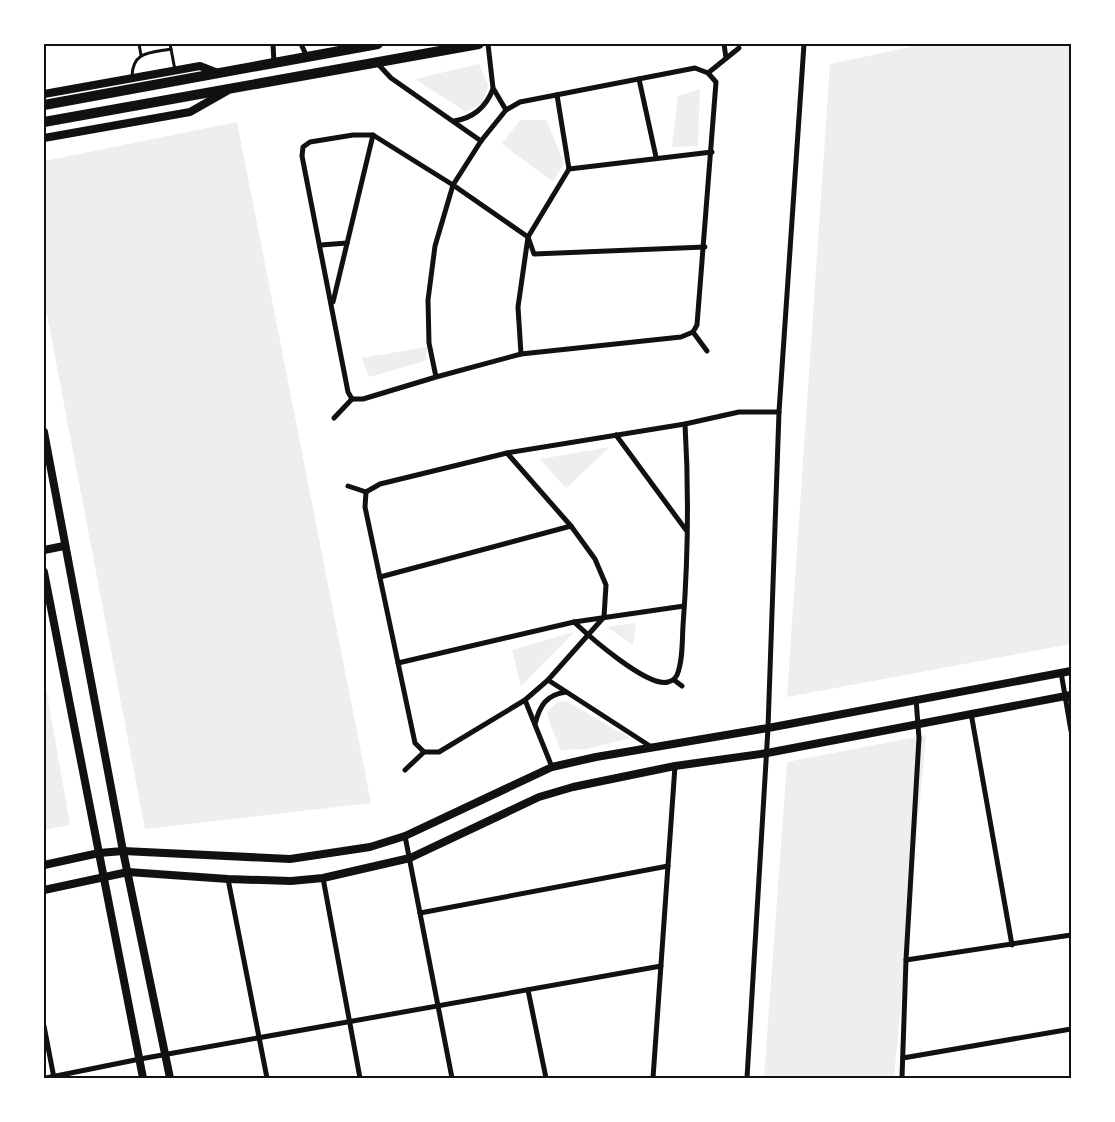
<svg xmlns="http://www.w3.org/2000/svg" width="1115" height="1122" font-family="'PT Sans Narrow',sans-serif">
<rect width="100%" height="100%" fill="#fff"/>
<g fill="#eee">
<polygon points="924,44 1071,44 1071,644 787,697 830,64"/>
<polygon points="479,64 488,85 482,103 466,112 415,79"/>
<polygon points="700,89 698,146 672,147 678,96"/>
<polygon points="520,120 546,120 564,163 553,182 502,144"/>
<polygon points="237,122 371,803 145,829 44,299 44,161"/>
<polygon points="427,347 425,361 369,377 362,358"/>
<polygon points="610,447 566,488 540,459"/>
<polygon points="636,623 633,645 607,627"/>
<polygon points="574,632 521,686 512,650"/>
<polygon points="44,676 70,825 44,830"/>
<polygon points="566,701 630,738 587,749 561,750 552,729 547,713 556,703"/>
<polygon points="926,735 894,1078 764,1078 787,762"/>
</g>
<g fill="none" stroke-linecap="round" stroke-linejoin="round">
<g stroke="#111" stroke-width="3">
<polyline points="139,44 141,55"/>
<polyline points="171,49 175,70"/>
<path d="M132,76C133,51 150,53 171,49L170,44"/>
<polyline points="1066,697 1071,702"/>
</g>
<g stroke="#111" stroke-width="5">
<polyline points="273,44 274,63"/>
<polyline points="301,44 307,57"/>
<polyline points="488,44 493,88 506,110"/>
<polyline points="724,44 726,58"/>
<polyline points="377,63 391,78 481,141"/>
<polyline points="708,73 739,48"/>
<polyline points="639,79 656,157"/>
<polyline points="557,95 569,169"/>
<path d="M454,121C474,118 486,107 493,89"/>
<polyline points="569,169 712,152"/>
<polyline points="321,245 347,243"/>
<polyline points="333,302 373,135"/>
<polyline points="693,332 707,351"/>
<polyline points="521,354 518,307 528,237 569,169"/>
<polyline points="352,399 363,399 436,377 521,354 681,337 693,332 697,325 716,82 708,73 695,68 520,102 506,110 481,141 453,185 435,246 428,300 429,343 436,377"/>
<polyline points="352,399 348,392 302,156 303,147 310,142 353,135 373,135 453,185 528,237 534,254 705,247"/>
<polyline points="334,418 352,399"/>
<polyline points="616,435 686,530"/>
<polyline points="348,486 366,492"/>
<polyline points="366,492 365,507 415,743 424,752 439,752 525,700 548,680 604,617 606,585 595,559 571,526 507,453"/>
<polyline points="366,492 380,484 507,453 685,424 739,412 779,412"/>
<polyline points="380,577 571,526"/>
<path d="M574,622C590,637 648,688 668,682C672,681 675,679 677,675C683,661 682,641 683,626C688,559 689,491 685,424"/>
<polyline points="398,663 574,622 684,606"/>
<polyline points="1061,672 1071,731"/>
<polyline points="548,680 653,748"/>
<polyline points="674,680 682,686"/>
<polyline points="525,700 552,767"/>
<polyline points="971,713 1012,945"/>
<path d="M535,724C540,705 546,695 566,692"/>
<polyline points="405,770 424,752"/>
<polyline points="405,836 452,1078"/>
<polyline points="323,878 360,1078"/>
<polyline points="228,879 267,1078"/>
<polyline points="420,913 668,866"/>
<polyline points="906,960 1071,935"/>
<polyline points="528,990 546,1078"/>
<polyline points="44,1026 54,1078"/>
<polyline points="903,1058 1071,1029"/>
<polyline points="46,1078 140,1059 661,966"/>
<polyline points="653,1078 675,766"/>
<polyline points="747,1078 768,728 779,412 804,44"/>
<polyline points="902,1078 906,960 919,738 916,699"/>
</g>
<g stroke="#111" stroke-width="8">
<polyline points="44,94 200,66 218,73"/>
<polyline points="44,138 190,112 227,91"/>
<polyline points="44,432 123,851 170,1078"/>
<polyline points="44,550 64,546"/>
<polyline points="44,572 143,1078"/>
<polyline points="44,865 99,853 123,851 290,859 370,847 405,836 552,767 596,757 768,728 1071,671"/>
<polyline points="44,890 128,872 228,879 291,881 323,878 410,858 539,797 573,787 675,766 767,753 1071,695"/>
</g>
<g stroke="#111" stroke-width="10">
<polyline points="44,105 378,44"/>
<polyline points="44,122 479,44"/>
</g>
</g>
<rect width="1115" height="1122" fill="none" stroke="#ffffff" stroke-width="90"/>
<rect x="45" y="45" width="1025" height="1032" fill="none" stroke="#111" stroke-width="2"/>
</svg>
